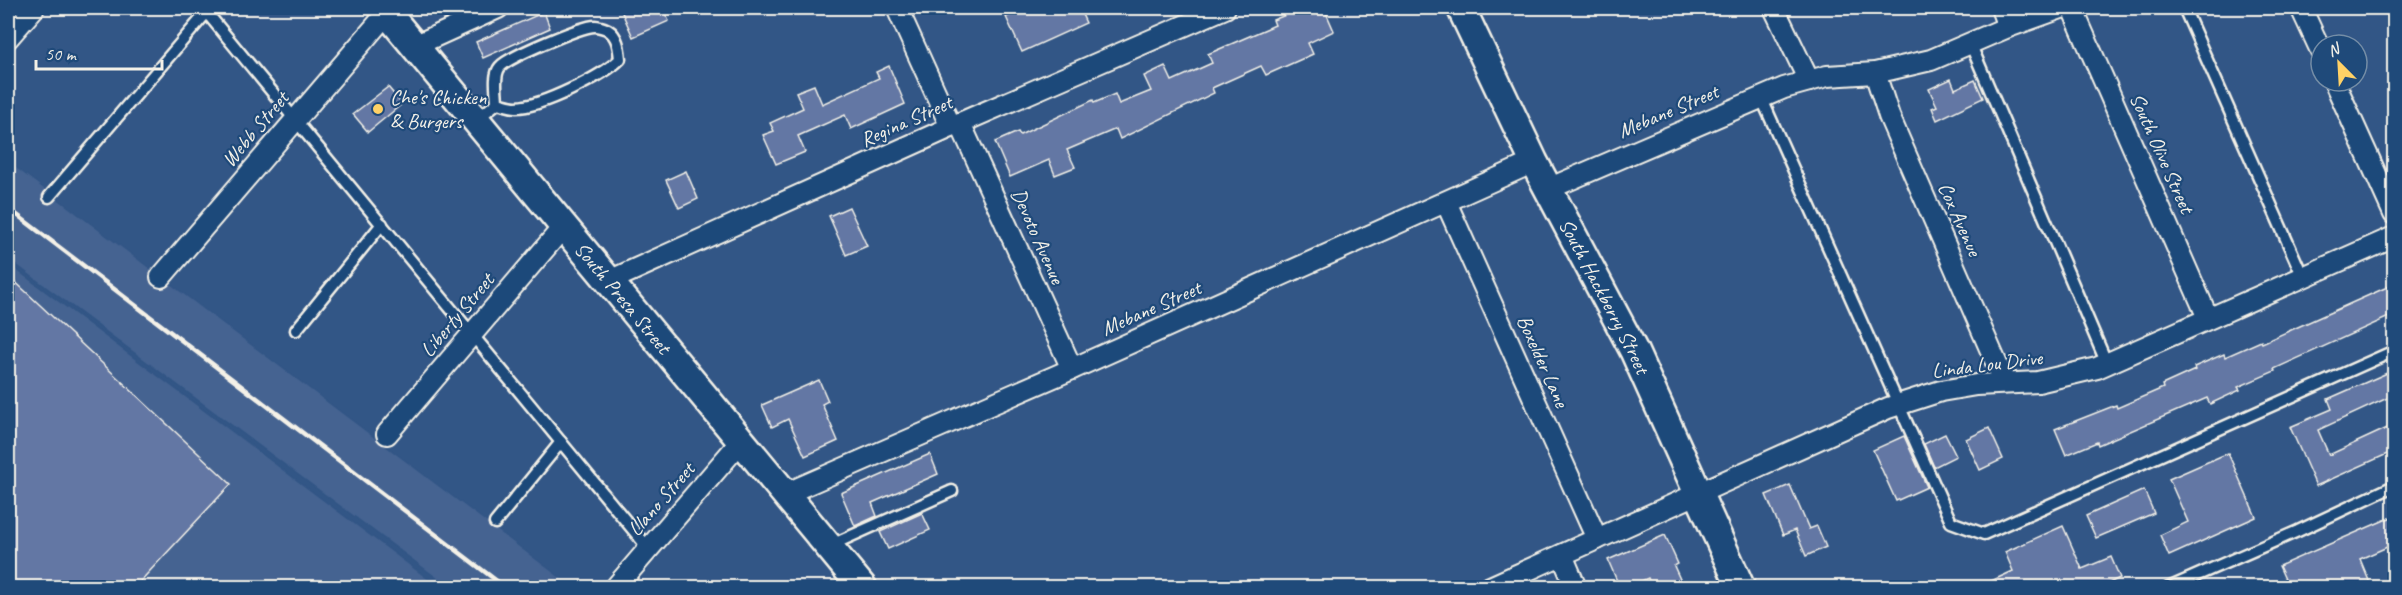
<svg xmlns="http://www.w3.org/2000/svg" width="2402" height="595" font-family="Caveat,sans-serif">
<rect width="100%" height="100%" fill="#325686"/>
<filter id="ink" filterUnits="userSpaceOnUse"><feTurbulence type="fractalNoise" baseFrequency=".0167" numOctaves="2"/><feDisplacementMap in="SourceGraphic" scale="12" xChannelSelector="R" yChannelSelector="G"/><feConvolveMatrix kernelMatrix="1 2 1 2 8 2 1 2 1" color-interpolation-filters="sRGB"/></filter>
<g filter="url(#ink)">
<g fill="#456391">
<polygon points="8,162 572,587 450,587 8,258"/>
<polygon points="8,264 438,587 8,587"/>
</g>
<g fill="#6477a4" stroke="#f4f1e8" stroke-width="1.5">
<polygon points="620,8 662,8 669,21 633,37"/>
<polygon points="1027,8 1079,8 1086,23 1022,52 1006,17"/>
<polygon points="1303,8 1324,8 1334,31 1308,43 1313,54 1266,75 1261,66 1212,88 1214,93 1120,139 1116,129 1067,150 1075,167 1055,175 1049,160 1010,177 995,142 1018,132 1020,135 1093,100 1094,103 1115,94 1119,104 1151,91 1144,76 1165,66 1172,81 1212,63 1208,54 1275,25 1273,20"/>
<polygon points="544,12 550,28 483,58 476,42"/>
<polygon points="889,66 905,104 851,129 845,115 798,136 805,152 776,164 763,135 774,131 770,123 803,108 796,92 814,85 822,104 879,78 876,72"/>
<polygon points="1951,79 1955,89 1975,80 1983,98 1937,120 1932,108 1937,106 1929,89"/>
<polygon points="388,87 402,104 368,132 353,114"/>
<polygon points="686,171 698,199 679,208 666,180"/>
<polygon points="849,207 867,246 846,255 829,216"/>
<polygon points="8,275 231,484 134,588 8,588"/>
<polygon points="2394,284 2394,323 2391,316 2274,369 2275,371 2238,387 2240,390 2210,404 2207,398 2098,445 2097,442 2066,455 2055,429 2116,405 2117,408 2163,388 2162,385 2195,370 2194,367 2224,354 2225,357 2261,341 2262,343"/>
<polygon points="2394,370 2394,395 2318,430 2329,455 2394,425 2394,451 2316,486 2290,427 2332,409 2328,399"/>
<polygon points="819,380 828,401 822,404 838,441 805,456 788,419 772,427 762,405"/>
<polygon points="1989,428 2003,459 1980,470 1966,439"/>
<polygon points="1945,434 1956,456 1934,467 1924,444"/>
<polygon points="1904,436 1927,487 1896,501 1873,450"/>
<polygon points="2228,453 2256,517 2169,556 2160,535 2188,522 2169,479"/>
<polygon points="930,454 938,474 872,503 877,516 855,526 841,493"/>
<polygon points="1790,485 1809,529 1817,526 1826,547 1806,556 1795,530 1783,535 1766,495"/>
<polygon points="2144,490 2154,513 2096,538 2086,516"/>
<polygon points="922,513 930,530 888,549 880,532"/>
<polygon points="2394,516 2394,544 2360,559 2372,588 2289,588 2279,566"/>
<polygon points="2063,526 2082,569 2111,557 2120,578 2098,588 1976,588 2013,571 2005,552"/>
<polygon points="1665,535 1678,564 1674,566 1684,588 1652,588 1648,578 1627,588 1620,588 1608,560"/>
</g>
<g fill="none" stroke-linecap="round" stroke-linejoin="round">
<defs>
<g id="service">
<polyline points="203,8 649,549"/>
<polyline points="2184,8 2303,277"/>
<polyline points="1970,43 2107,364"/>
<polyline points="1761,97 1951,522 1984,534 2394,351"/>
<path d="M476,120L497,103C503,104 510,107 516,107C541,107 603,76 620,59C619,49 618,36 608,30C606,28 597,26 595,26C582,26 508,57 500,67C493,75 497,93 497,103"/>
<polyline points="49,197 207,12"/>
<polyline points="296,330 382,224"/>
<polyline points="495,523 561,442"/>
<polyline points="829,546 952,491"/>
<polyline points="2168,588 2298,531 2394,486"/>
</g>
<g id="minor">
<polyline points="897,8 951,127"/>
<polyline points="1774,8 1809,81"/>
<polyline points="2001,8 2008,27"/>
<polyline points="2072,8 2208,318"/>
<polyline points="2301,8 2321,51"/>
<polyline points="8,38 34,8"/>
<polyline points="414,46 498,8"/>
<polyline points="1875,73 1889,116 2005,383"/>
<polyline points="2334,81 2394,214"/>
<polyline points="960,123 1072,369"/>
<polyline points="1548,189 1784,88 1827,76 1875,73 1931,60 2008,27 2061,8"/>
<polyline points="1446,202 1597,539"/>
<polyline points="161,277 387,13"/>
<polyline points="609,281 960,123 1225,8"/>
<polyline points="387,434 564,226"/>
<polyline points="785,494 1072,369 1534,162"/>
<polyline points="1562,555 1576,588"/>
<polyline points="615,588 742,440"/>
<polyline points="1488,588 1888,408 1941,391 1976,385 2038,382 2097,368 2394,237"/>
</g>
<g id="secondary">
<path id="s1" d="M383,8L863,588"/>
<path id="s2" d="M1461,8L1534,162L1634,351L1741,588"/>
</g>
</defs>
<use href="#service" stroke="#f4f1e8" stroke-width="15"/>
<use href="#minor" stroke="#f4f1e8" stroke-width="24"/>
<use href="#secondary" stroke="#f4f1e8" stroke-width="32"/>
<use href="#service" stroke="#1f4a7a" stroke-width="10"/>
<use href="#minor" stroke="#1f4a7a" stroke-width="20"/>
<use href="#secondary" stroke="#1f4a7a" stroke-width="27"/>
<polyline stroke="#f4f1e8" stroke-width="4.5" points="8,208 506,588"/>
</g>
</g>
<circle fill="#ffd166" stroke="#1f4a7a" stroke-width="2" cx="378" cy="109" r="6"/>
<g text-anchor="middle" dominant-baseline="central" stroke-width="4.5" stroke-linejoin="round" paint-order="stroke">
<g font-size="21" fill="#f4f1e8" stroke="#1f4a7a" text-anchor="start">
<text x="390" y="97">Che's Chicken<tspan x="390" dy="24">&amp; Burgers</tspan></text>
</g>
<g font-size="21" fill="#f4f1e8" stroke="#1f4a7a">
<text transform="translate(1668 111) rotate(-23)">Mebane Street</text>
<text transform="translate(906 121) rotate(-24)">Regina Street</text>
<text transform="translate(255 129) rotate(-50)">Webb Street</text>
<text transform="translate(2162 153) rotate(66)">South Olive Street</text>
<text transform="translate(1960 219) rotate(66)">Cox Avenue</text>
<text transform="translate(1038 236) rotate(66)">Devoto Avenue</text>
<text stroke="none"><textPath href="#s2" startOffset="322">South Hackberry Street</textPath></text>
<text stroke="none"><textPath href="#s1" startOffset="376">South Presa Street</textPath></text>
<text transform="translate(1151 308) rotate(-24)">Mebane Street</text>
<text transform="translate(457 315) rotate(-50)">Liberty Street</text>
<text transform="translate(1543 361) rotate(66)">Boxelder Lane</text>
<text transform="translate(1987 364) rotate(-7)">Linda Lou Drive</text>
<text transform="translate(661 499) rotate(-49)">Llano Street</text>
</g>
</g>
<rect width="2402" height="595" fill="none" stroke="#1f4a7a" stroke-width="30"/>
<rect x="15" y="15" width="2372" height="565" fill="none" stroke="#f4f1e8" stroke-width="2" filter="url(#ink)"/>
<g transform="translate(2339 63) rotate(336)"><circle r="28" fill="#1f4a7a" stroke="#748da6" stroke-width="1.5"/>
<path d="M0-4.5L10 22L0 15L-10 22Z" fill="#ffd166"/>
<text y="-9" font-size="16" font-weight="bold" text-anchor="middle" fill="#f4f1e8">N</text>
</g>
<path d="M36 60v9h126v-9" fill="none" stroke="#f4f1e8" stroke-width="3"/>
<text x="45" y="60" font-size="18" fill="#f4f1e8" stroke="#1f4a7a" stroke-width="4.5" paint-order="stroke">50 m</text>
</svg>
